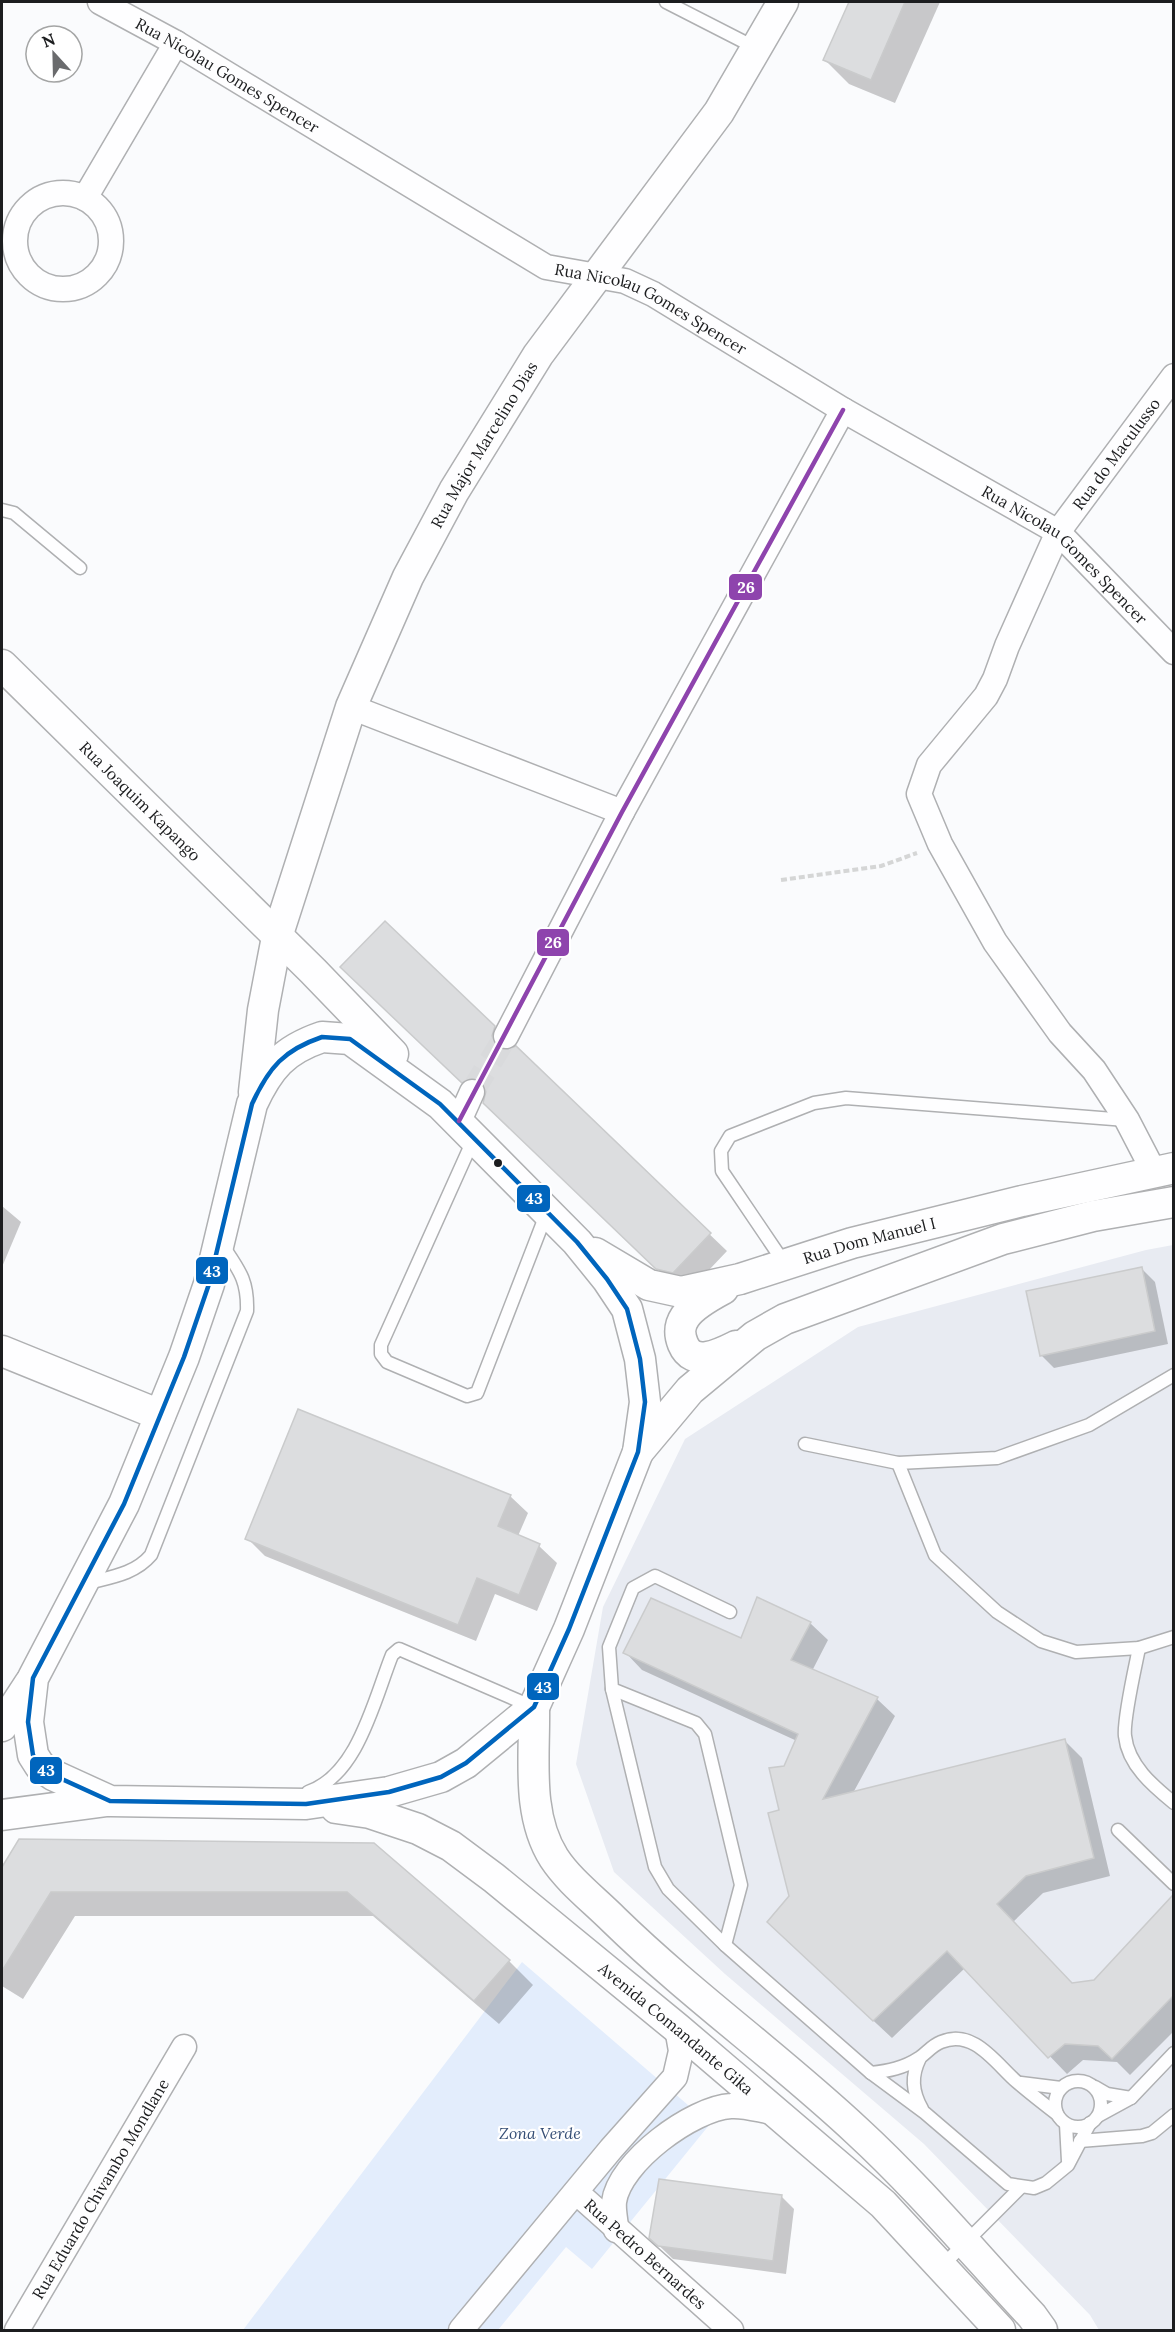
<svg xmlns="http://www.w3.org/2000/svg" width="1175" height="2332" font-family="Lora,serif">
<rect width="100%" height="100%" fill="#fafbfd"/>
<polygon fill="#e8ebf2" points="1173,1245 1173,2330 1099,2330 1090,2315 924,2144 725,1974 614,1872 576,1764 603,1607 685,1439 858,1327 1146,1250"/>
<polygon fill="#e3edfc" points="522,1962 710,2124 592,2269 566,2247 498,2330 243,2330"/>
<g fill="#0003">
<polygon points="850,2 940,2 895,103 849,84 825,60"/>
<polygon points="360,984 494,1027 512,1045 510,1050 515,1048 727,1251 691,1289 675,1286 502,1120 486,1096 480,1099"/>
<polygon points="2,1206 21,1222 2,1267"/>
<polygon points="1141,1268 1155,1282 1168,1344 1054,1368 1041,1355"/>
<polygon points="510,1496 528,1513 518,1536 539,1546 557,1563 537,1611 495,1594 476,1641 265,1556 247,1538"/>
<polygon points="810,1623 828,1640 812,1671 877,1699 895,1716 853,1793 1064,1740 1082,1758 1110,1876 1043,1893 1013,1922 1072,1985 1095,1981 1167,1904 1174,1911 1174,2031 1130,2075 1117,2062 1083,2060 1067,2074 965,1968 892,2038 786,1939 791,1896 781,1812 785,1768 797,1741 642,1670 625,1652 742,1640"/>
<polygon points="20,1841 374,1845 509,1961 533,1985 499,2024 373,1916 75,1916 23,1999 2,1986 2,1870"/>
<polygon points="781,2196 794,2209 786,2274 673,2259 650,2237"/>
</g>
<g fill="#dcdddf" stroke="#cacbcc" stroke-width="1.5">
<polygon points="849,2 905,2 871,80 823,60"/>
<polygon points="385,921 495,1026 492,1036 494,1044 506,1050 516,1046 711,1233 673,1273 656,1269 483,1103 486,1091 483,1083 471,1078 462,1083 340,967"/>
<polygon points="1142,1267 1155,1331 1040,1356 1026,1291"/>
<polygon points="298,1409 511,1495 498,1526 540,1544 519,1595 477,1578 458,1625 245,1539"/>
<polygon points="757,1597 811,1622 791,1660 878,1697 823,1799 1065,1739 1094,1858 1026,1876 997,1904 1072,1983 1094,1980 1173,1895 1173,1996 1112,2059 1098,2046 1065,2044 1048,2058 947,1951 873,2021 767,1922 789,1896 768,1813 779,1810 769,1768 784,1766 798,1734 623,1653 651,1598 741,1638"/>
<polygon points="19,1839 374,1843 510,1960 474,2001 347,1892 51,1892 2,1971 2,1867"/>
<polygon points="659,2179 782,2195 773,2261 658,2246 649,2238"/>
</g>
<g fill="none" stroke-linecap="round" stroke-linejoin="round">
<polyline stroke="#d9dadc" stroke-width="24" stroke-dasharray="24 12" stroke-linecap="butt" points="472,1092 506,1036"/>
<defs>
<g id="service">
<polyline points="666,2 756,48"/>
<polyline points="2,510 14,513 80,568"/>
<polyline points="474,1138 381,1345 381,1354 387,1362 467,1396 477,1393 547,1212"/>
<polyline points="785,1264 722,1171 721,1151 730,1136 814,1103 846,1098 1126,1120"/>
<polyline points="805,1444 898,1463 997,1458 1089,1425 1174,1375"/>
<polyline points="898,1463 935,1555 997,1612 1041,1641 1076,1652 1139,1648 1174,1637"/>
<path d="M88,1583C111,1577 135,1574 151,1555L247,1311C248,1280 239,1270 223,1246"/>
<path d="M1139,1648C1135,1668 1123,1720 1125,1736C1128,1765 1153,1786 1174,1803"/>
<polyline points="612,1689 655,1867 668,1889 725,1945 871,2073 925,2113 1008,2184 1034,2188 1046,2183 1068,2165 1090,2123"/>
<path d="M308,1792C358,1775 374,1700 392,1655L399,1649L533,1707"/>
<polyline points="1118,1830 1174,1884"/>
<polyline points="725,1945 741,1885 705,1734 696,1723 612,1689 609,1647 633,1588 655,1576 730,1612"/>
<path d="M920,2058C911,2076 912,2091 922,2109"/>
<path d="M871,2073C888,2071 904,2068 919,2058C927,2053 931,2046 941,2042C974,2028 996,2064 1017,2082C1030,2093 1044,2104 1057,2114"/>
<circle cx="1078" cy="2104" r="23"/>
<polyline points="1021,2083 1061,2088"/>
<polyline points="1095,2087 1107,2094 1131,2098"/>
<polyline points="1098,2116 1131,2098 1174,2053"/>
<polyline points="1066,2124 1068,2161"/>
<polyline points="1080,2141 1142,2136 1152,2133 1174,2115"/>
<polyline points="942,2266 1020,2188"/>
</g>
<g id="minor">
<path id="s1" d="M100,2L176,43L546,267L625,281L653,294L843,410L1058,532L1174,652"/>
<circle cx="63" cy="241" r="48"/>
<polyline points="85,198 176,43"/>
<polyline points="351,707 622,812"/>
<polyline points="506,1036 622,812 843,410"/>
<polyline points="459,1121 472,1092"/>
<path id="s2" d="M1154,1172L1127,1120L1094,1070L1060,1033L995,942L940,844L919,794L929,765L986,696L995,679L1007,646L1058,532L1174,376"/>
<path id="s3" d="M576,2192L731,2330"/>
<path d="M616,2230C616,2221 613,2211 614,2202C619,2162 693,2108 731,2106C744,2105 760,2110 773,2112"/>
<path id="s4" d="M17,2330L184,2047"/>
<polyline points="461,2330 611,2149 675,2077 681,2051 677,2028"/>
</g>
<g id="tertiary">
<path id="s5" d="M2,665L313,971L393,1054"/>
<path d="M322,1037L350,1039L440,1104L577,1242L607,1279L627,1309L640,1359L645,1402L638,1452L569,1629L534,1707L466,1763L441,1777L389,1792L306,1804L110,1801L53,1775L40,1766L33,1755L28,1722L33,1678L124,1504L184,1357L209,1284L252,1104C269,1067 284,1050 322,1037Z"/>
<path id="s6" d="M254,1092L263,1010L277,937L351,707L408,577L454,491L538,355L719,112L783,2"/>
<path id="s7" d="M595,1253L649,1285L681,1292L740,1279L852,1243L1022,1201L1174,1168"/>
<path d="M723,1289C710,1296 693,1305 685,1317C679,1326 679,1334 683,1344C693,1368 720,1354 736,1346"/>
<polyline points="2,1351 160,1415"/>
<polyline points="638,1452 690,1390 755,1336 785,1319 1003,1239 1093,1216 1174,1202"/>
<path d="M534,1707C535,1757 526,1814 554,1858C569,1881 594,1900 614,1920C691,1995 779,2058 857,2131C919,2188 975,2255 1032,2316L1042,2330"/>
<polyline points="2,1726 30,1683"/>
<path id="s8" d="M336,1808L370,1813L418,1829L451,1846L494,1878L677,2028L883,2204L1000,2330"/>
<polyline points="2,1815 107,1801"/>
</g>
</defs>
<use href="#service" stroke="#afb0b2" stroke-width="15"/>
<use href="#minor" stroke="#afb0b2" stroke-width="27"/>
<use href="#tertiary" stroke="#afb0b2" stroke-width="33"/>
<polyline stroke="#d5d6d6" stroke-width="4" stroke-dasharray="6 3" stroke-linecap="butt" points="781,880 881,866 917,853"/>
<use href="#service" stroke="#fefeff" stroke-width="12"/>
<use href="#minor" stroke="#fefeff" stroke-width="24"/>
<use href="#tertiary" stroke="#fefeff" stroke-width="30"/>
<defs>
<path id="bus-1" d="M322,1037L350,1039L440,1104L577,1242L607,1279L627,1309L640,1359L645,1402L638,1452L569,1629L534,1707L466,1763L441,1777L389,1792L306,1804L110,1801L53,1775L40,1766L33,1755L28,1722L33,1678L124,1504L184,1357L209,1284L252,1104C269,1067 284,1050 322,1037Z"/>
<polyline id="bus-2" points="459,1121 622,812 843,410"/>
</defs>
<use href="#bus-1" stroke="#fff" stroke-width="9"/>
<use href="#bus-2" stroke="#fff" stroke-width="9"/>
<use href="#bus-1" stroke="#0065bd" stroke-width="4.5"/>
<use href="#bus-2" stroke="#8e44ad" stroke-width="4.5"/>
</g>
<circle fill="#1c1d1f" stroke="#fff" stroke-width="2" cx="498" cy="1163" r="5"/>
<g text-anchor="middle" dominant-baseline="central" stroke-width="4.5" stroke-linejoin="round" paint-order="stroke">
<g font-size="16" fill="#1c1d1f" stroke="#fff">
<text stroke="none"><textPath href="#s1" startOffset="147">Rua Nicolau Gomes Spencer</textPath></text>
<text stroke="none"><textPath href="#s1" startOffset="633">Rua Nicolau Gomes Spencer</textPath></text>
<text stroke="none"><textPath href="#s6" startOffset="693">Rua Major Marcelino Dias</textPath></text>
<text stroke="none"><textPath href="#s2" startOffset="844">Rua do Maculusso</textPath></text>
<text stroke="none"><textPath href="#s1" startOffset="1119">Rua Nicolau Gomes Spencer</textPath></text>
<text stroke="none"><textPath href="#s5" startOffset="194">Rua Joaquim Kapango</textPath></text>
<text stroke="none"><textPath href="#s7" startOffset="291">Rua Dom Manuel I</textPath></text>
<text stroke="none"><textPath href="#s8" startOffset="412">Avenida Comandante Gika</textPath></text>
<text stroke="none"><textPath href="#s4" startOffset="164">Rua Eduardo Chivambo Mondlane</textPath></text>
<text stroke="none"><textPath href="#s3" startOffset="93">Rua Pedro Bernardes</textPath></text>
</g>
<g font-size="16" font-style="italic" fill="#364f76" stroke="#fff">
<text x="540" y="2133">Zona Verde</text>
</g>
</g>
<g stroke="#fff" stroke-width="2">
<rect x="728" y="573" width="35" height="28" rx="6" fill="#8e44ad"/>
<rect x="536" y="928" width="34" height="29" rx="6" fill="#8e44ad"/>
<rect x="516" y="1184" width="35" height="29" rx="6" fill="#0065bd"/>
<rect x="195" y="1256" width="34" height="29" rx="6" fill="#0065bd"/>
<rect x="526" y="1672" width="34" height="29" rx="6" fill="#0065bd"/>
<rect x="29" y="1756" width="34" height="29" rx="6" fill="#0065bd"/>
</g>
<g font-size="16" text-anchor="middle" font-weight="bold" fill="#fff">
<text x="746" y="593">26</text>
<text x="553" y="948">26</text>
<text x="534" y="1204">43</text>
<text x="212" y="1277">43</text>
<text x="543" y="1693">43</text>
<text x="46" y="1776">43</text>
</g>
<rect width="1175" height="2332" fill="none" stroke="#1c1d1f" stroke-width="6"/>
<g transform="translate(54 54) rotate(338)"><circle r="28" fill="#ffffff" stroke="#a4a5a5" stroke-width="1.5"/>
<path d="M0-4.5L10 22L0 15L-10 22Z" fill="#6a6b6d"/>
<text y="-9" font-size="16" font-weight="bold" text-anchor="middle" fill="#1c1d1f">N</text>
</g>
</svg>
